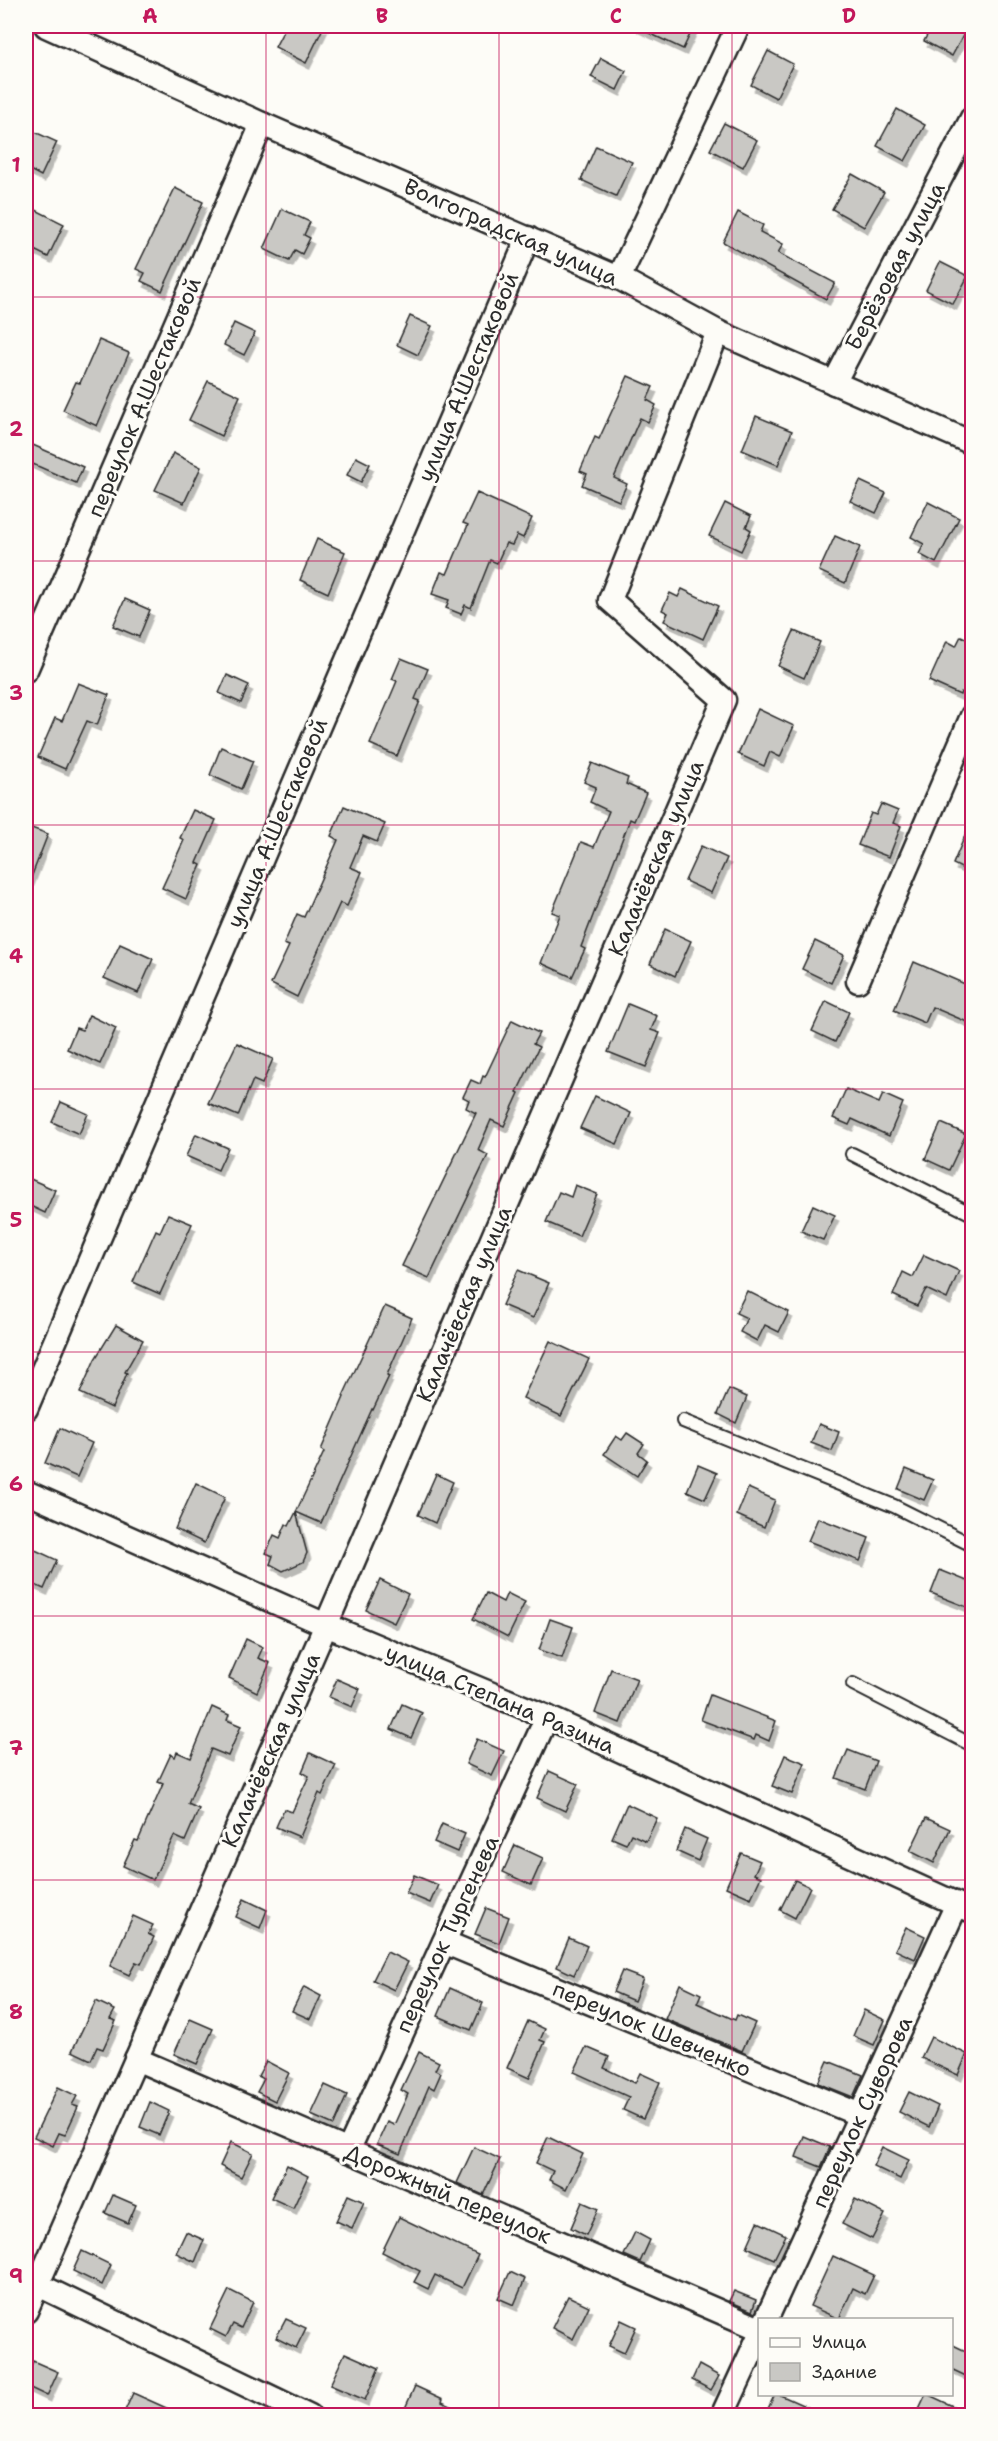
<svg xmlns="http://www.w3.org/2000/svg" width="998" height="2441" font-family="'Shantell Sans',sans-serif">
<defs>
<filter id="shadow"><feDropShadow dx="3.5" dy="6" stdDeviation="0" flood-color="#0004"/></filter>
</defs>
<rect width="100%" height="100%" fill="#fdfcf7"/>
<filter id="ink" filterUnits="userSpaceOnUse"><feTurbulence type="fractalNoise" baseFrequency=".0167" numOctaves="2"/><feDisplacementMap in="SourceGraphic" scale="12" xChannelSelector="R" yChannelSelector="G"/><feConvolveMatrix kernelMatrix="1 2 1 2 8 2 1 2 1" color-interpolation-filters="sRGB"/></filter>
<g filter="url(#ink)">
<g fill="#c9c8c4" stroke="#2b2b2b" stroke-width="1.5" filter="url(#shadow)">
<polygon points="286,26 324,26 306,63 275,47"/>
<polygon points="634,26 694,26 683,49"/>
<polygon points="932,26 968,26 952,56 924,41"/>
<polygon points="768,51 793,64 776,98 751,85"/>
<polygon points="601,58 626,71 617,90 591,77"/>
<polygon points="897,109 925,125 905,161 877,146"/>
<polygon points="724,123 757,140 743,167 710,150"/>
<polygon points="26,128 57,142 41,176 26,168"/>
<polygon points="596,146 632,162 616,196 581,180"/>
<polygon points="852,174 884,192 864,227 832,209"/>
<polygon points="175,188 203,202 162,291 141,281 145,273 136,269"/>
<polygon points="26,205 64,224 48,257 26,246"/>
<polygon points="282,209 310,222 304,235 310,238 302,254 295,250 289,261 264,249"/>
<polygon points="738,212 763,225 760,232 783,244 778,253 835,283 826,299 723,242"/>
<polygon points="940,262 968,276 953,304 926,290"/>
<polygon points="410,316 432,326 418,355 397,345"/>
<polygon points="234,323 255,333 244,355 224,345"/>
<polygon points="99,340 129,353 97,426 63,410 76,382 80,383"/>
<polygon points="628,376 653,387 647,400 656,405 648,422 640,418 614,478 627,484 619,501 582,485 587,474 580,471 595,437 599,439"/>
<polygon points="208,381 240,396 221,436 189,420"/>
<polygon points="756,416 792,431 778,465 742,450"/>
<polygon points="26,442 83,467 76,483 26,461"/>
<polygon points="173,453 201,467 184,503 155,490"/>
<polygon points="356,457 370,464 361,482 347,475"/>
<polygon points="860,481 886,493 876,513 850,501"/>
<polygon points="477,493 532,518 523,538 517,535 512,545 506,543 497,563 490,560 471,608 465,605 461,614 446,608 449,600 432,594 441,572 447,574 468,525 463,523"/>
<polygon points="928,502 959,518 936,563 919,554 924,544 911,537"/>
<polygon points="725,503 751,516 746,527 751,530 741,551 709,536"/>
<polygon points="835,536 860,547 845,583 819,571"/>
<polygon points="317,539 345,552 328,593 300,580"/>
<polygon points="682,589 718,606 703,639 664,621 668,613 662,610 670,593 678,597"/>
<polygon points="125,599 150,610 139,637 113,626"/>
<polygon points="794,631 820,642 804,678 778,666"/>
<polygon points="961,636 972,641 972,680 967,693 961,692 960,695 929,681 947,641 956,646"/>
<polygon points="401,658 428,669 415,699 420,701 397,756 370,744 397,681 392,679"/>
<polygon points="227,675 249,685 241,703 219,693"/>
<polygon points="78,683 109,695 97,725 87,721 65,769 38,757 55,718 62,721"/>
<polygon points="758,709 794,726 780,757 770,752 764,766 738,754"/>
<polygon points="221,747 253,761 241,789 210,775"/>
<polygon points="592,763 628,778 626,784 646,793 634,821 630,819 602,892 581,947 585,949 572,977 541,963 560,915 552,912 581,842 594,847 609,811 590,802 596,787 584,782"/>
<polygon points="881,804 898,811 893,823 901,826 889,857 858,845 871,813 876,815"/>
<polygon points="344,806 385,824 377,842 363,836 350,867 362,872 347,906 340,903 297,997 271,984 289,946 284,944 297,914 304,917 338,840 331,836"/>
<polygon points="193,810 216,820 197,863 201,865 186,899 162,888 184,840 180,838"/>
<polygon points="972,819 972,873 953,864"/>
<polygon points="26,826 48,834 27,888 26,888"/>
<polygon points="701,846 727,858 711,893 685,881"/>
<polygon points="665,929 691,941 675,976 650,964"/>
<polygon points="815,941 844,955 831,983 802,969"/>
<polygon points="120,944 153,959 138,993 104,978"/>
<polygon points="914,962 972,987 972,1024 932,1007 925,1023 894,1010"/>
<polygon points="826,1001 849,1012 835,1042 812,1031"/>
<polygon points="628,1004 657,1016 651,1030 660,1033 646,1067 608,1052"/>
<polygon points="89,1015 116,1028 100,1064 67,1049 76,1028 82,1030"/>
<polygon points="512,1020 539,1033 533,1044 539,1047 517,1092 519,1093 504,1126 491,1120 478,1150 488,1155 429,1278 402,1266 476,1113 466,1108 469,1100 463,1097 471,1080 480,1084 483,1076 485,1077"/>
<polygon points="237,1043 273,1059 262,1084 253,1080 238,1116 208,1103"/>
<polygon points="846,1089 879,1103 883,1094 903,1103 889,1136 852,1119 849,1125 833,1118"/>
<polygon points="595,1096 631,1113 617,1144 580,1128"/>
<polygon points="61,1102 88,1114 79,1134 52,1122"/>
<polygon points="941,1123 966,1134 949,1170 925,1159"/>
<polygon points="196,1134 228,1148 218,1170 186,1156"/>
<polygon points="26,1177 55,1190 45,1213 26,1204"/>
<polygon points="575,1185 597,1194 579,1236 546,1222 559,1192 571,1197"/>
<polygon points="813,1205 835,1215 823,1240 801,1231"/>
<polygon points="168,1214 192,1224 160,1294 133,1282 156,1230 160,1232"/>
<polygon points="924,1255 959,1271 947,1299 926,1289 917,1306 893,1295 903,1272 913,1277"/>
<polygon points="518,1270 549,1283 533,1318 502,1305"/>
<polygon points="747,1291 789,1312 779,1332 765,1325 757,1341 740,1332 747,1318 736,1313"/>
<polygon points="385,1306 412,1318 387,1375 389,1376 373,1410 372,1409 321,1523 296,1512 324,1452 321,1450 344,1397 343,1396"/>
<polygon points="116,1325 143,1340 125,1372 127,1373 112,1408 80,1393 95,1359"/>
<polygon points="550,1341 589,1359 561,1416 523,1398"/>
<polygon points="729,1389 747,1397 736,1423 718,1414"/>
<polygon points="819,1424 839,1432 832,1451 811,1443"/>
<polygon points="60,1428 92,1443 77,1477 45,1463"/>
<polygon points="627,1433 644,1444 638,1453 647,1460 637,1476 604,1454 616,1436 622,1440"/>
<polygon points="698,1465 717,1473 705,1499 687,1491"/>
<polygon points="906,1469 933,1480 924,1500 898,1489"/>
<polygon points="436,1474 453,1482 435,1523 418,1515"/>
<polygon points="196,1483 225,1497 204,1543 175,1529"/>
<polygon points="748,1488 775,1500 764,1527 737,1515"/>
<polygon points="296,1512 307,1553 303,1562 283,1571 270,1564 273,1556 266,1553 274,1535 280,1538 286,1524 289,1526"/>
<polygon points="818,1518 869,1538 860,1561 808,1541"/>
<polygon points="33,1549 57,1560 44,1589 26,1581 26,1564"/>
<polygon points="940,1570 972,1583 972,1609 931,1593"/>
<polygon points="380,1580 408,1594 394,1623 366,1610"/>
<polygon points="486,1593 503,1602 507,1593 525,1602 508,1637 473,1619"/>
<polygon points="550,1619 573,1627 562,1658 539,1650"/>
<polygon points="246,1639 263,1647 258,1658 270,1663 257,1692 229,1678"/>
<polygon points="611,1669 637,1679 620,1723 595,1713"/>
<polygon points="337,1679 360,1689 352,1707 329,1697"/>
<polygon points="710,1695 776,1721 769,1741 756,1735 754,1740 701,1720"/>
<polygon points="402,1704 422,1713 411,1738 391,1729"/>
<polygon points="212,1707 229,1715 227,1720 241,1726 228,1756 211,1749 188,1804 199,1809 185,1841 174,1836 153,1880 123,1866 135,1840 138,1841 163,1784 158,1782 171,1754 175,1757 177,1752 191,1758"/>
<polygon points="477,1739 504,1751 492,1776 466,1764"/>
<polygon points="848,1750 876,1761 865,1789 836,1778"/>
<polygon points="310,1753 336,1765 322,1795 319,1793 300,1837 276,1827 284,1809 292,1812 309,1776 302,1772"/>
<polygon points="785,1755 805,1763 792,1794 772,1786"/>
<polygon points="549,1771 578,1784 565,1811 537,1798"/>
<polygon points="627,1804 657,1818 646,1841 631,1834 626,1844 612,1838"/>
<polygon points="926,1818 950,1829 934,1863 910,1851"/>
<polygon points="442,1824 465,1834 457,1852 434,1842"/>
<polygon points="685,1829 707,1839 698,1861 676,1851"/>
<polygon points="515,1845 543,1858 531,1885 503,1872"/>
<polygon points="741,1853 760,1861 754,1874 761,1877 751,1898 726,1887"/>
<polygon points="414,1875 438,1885 430,1903 406,1893"/>
<polygon points="795,1880 810,1887 795,1918 780,1910"/>
<polygon points="244,1899 267,1910 260,1928 236,1917"/>
<polygon points="486,1908 509,1917 499,1943 475,1934"/>
<polygon points="133,1916 153,1925 148,1934 154,1937 141,1964 136,1962 129,1975 110,1966"/>
<polygon points="906,1927 925,1936 915,1959 895,1950"/>
<polygon points="569,1938 587,1946 574,1975 557,1967"/>
<polygon points="387,1952 408,1962 394,1990 373,1980"/>
<polygon points="622,1971 643,1979 634,2001 613,1992"/>
<polygon points="680,1984 701,1994 697,2003 735,2020 737,2015 755,2023 742,2051 665,2019"/>
<polygon points="304,1987 321,1996 310,2019 292,2011"/>
<polygon points="450,1988 483,2003 471,2030 438,2016"/>
<polygon points="96,2001 115,2010 110,2019 116,2021 103,2049 97,2047 91,2060 72,2051"/>
<polygon points="864,2010 885,2020 874,2045 853,2036"/>
<polygon points="190,2019 213,2029 197,2064 174,2054"/>
<polygon points="528,2021 545,2029 540,2040 545,2042 529,2078 507,2068"/>
<polygon points="931,2037 967,2054 958,2075 921,2058"/>
<polygon points="586,2047 609,2057 604,2068 635,2083 640,2073 660,2082 643,2119 623,2110 629,2097 574,2072"/>
<polygon points="419,2052 439,2062 435,2070 441,2073 434,2089 429,2086 400,2154 377,2144 387,2122 394,2125 408,2094 401,2090"/>
<polygon points="266,2061 289,2073 275,2101 257,2092 264,2079 258,2076"/>
<polygon points="828,2061 863,2075 853,2097 818,2083"/>
<polygon points="325,2085 347,2095 334,2125 311,2115"/>
<polygon points="58,2087 77,2096 72,2105 78,2107 65,2135 59,2133 53,2146 34,2137"/>
<polygon points="909,2092 938,2106 929,2127 899,2112"/>
<polygon points="150,2102 169,2111 159,2135 140,2127"/>
<polygon points="804,2136 830,2147 821,2167 796,2157"/>
<polygon points="548,2137 583,2154 566,2189 549,2180 553,2171 536,2163"/>
<polygon points="231,2142 253,2153 241,2177 220,2166"/>
<polygon points="474,2147 500,2159 483,2195 457,2183"/>
<polygon points="882,2147 909,2160 900,2179 873,2166"/>
<polygon points="287,2165 308,2176 293,2208 271,2198"/>
<polygon points="113,2195 136,2205 128,2223 105,2213"/>
<polygon points="348,2195 364,2202 352,2228 336,2221"/>
<polygon points="855,2199 885,2214 872,2239 842,2224"/>
<polygon points="582,2202 598,2209 586,2235 571,2228"/>
<polygon points="399,2217 478,2255 462,2288 435,2275 428,2289 414,2282 420,2271 382,2252"/>
<polygon points="758,2222 786,2235 774,2259 747,2247"/>
<polygon points="186,2232 204,2240 195,2262 176,2253"/>
<polygon points="635,2232 650,2240 640,2262 624,2255"/>
<polygon points="82,2251 111,2265 102,2285 73,2271"/>
<polygon points="833,2256 874,2275 865,2294 853,2288 839,2319 810,2306"/>
<polygon points="510,2272 525,2279 514,2305 498,2298"/>
<polygon points="229,2290 253,2302 241,2328 233,2324 226,2337 210,2329"/>
<polygon points="734,2291 756,2300 752,2311 729,2301"/>
<polygon points="568,2296 589,2306 573,2339 552,2328"/>
<polygon points="286,2319 306,2328 296,2348 276,2338"/>
<polygon points="621,2320 636,2327 624,2353 609,2346"/>
<polygon points="951,2344 972,2354 972,2368 968,2377 951,2369"/>
<polygon points="345,2353 379,2368 365,2400 330,2385"/>
<polygon points="33,2361 58,2372 47,2396 26,2386 26,2378"/>
<polygon points="699,2365 719,2376 711,2390 692,2380"/>
<polygon points="415,2386 443,2399 442,2402 471,2415 402,2415"/>
<polygon points="133,2393 182,2415 123,2415"/>
<polygon points="775,2394 778,2394 825,2415 765,2415"/>
<polygon points="926,2394 927,2394 972,2415 916,2415"/>
</g>
<g fill="none" stroke-linecap="round" stroke-linejoin="round">
<defs>
<g id="lane">
<polyline points="852,1154 972,1214"/>
<polyline points="683,1421 894,1506 972,1545"/>
<polyline points="853,1684 972,1745"/>
</g>
<g id="street">
<polyline points="46,26 262,124 619,278 718,332 972,443"/>
<polyline points="619,278 738,26"/>
<polyline points="834,383 972,118"/>
<polyline points="26,670 262,124"/>
<polyline points="858,981 972,716"/>
<polyline points="26,1409 528,238"/>
<polyline points="26,1492 326,1625 547,1717 972,1911"/>
<polyline points="444,1942 860,2115"/>
<polyline points="136,2059 760,2329"/>
<polyline points="348,2151 547,1717"/>
<polyline points="26,2279 310,2416"/>
<polyline points="26,2311 326,1625 724,700 610,600 718,332"/>
<polyline points="766,2320 957,1904"/>
<polyline points="722,2416 760,2334"/>
</g>
</defs>
<use href="#lane" stroke="#2b2b2b" stroke-width="16"/>
<use href="#street" stroke="#2b2b2b" stroke-width="27"/>
<use href="#lane" stroke="#fdfcf7" stroke-width="12"/>
<use href="#street" stroke="#fdfcf7" stroke-width="22"/>
</g>
</g>
<path fill="none" stroke="#c2185b" stroke-width="1.5" stroke-opacity="0.55" d="M266,26V2416M499,26V2416M732,26V2416M26,297H972M26,561H972M26,825H972M26,1089H972M26,1352H972M26,1616H972M26,1880H972M26,2144H972"/>
<g text-anchor="middle" dominant-baseline="central" stroke-width="6" stroke-linejoin="round" paint-order="stroke">
<g font-size="22" fill="#2b2b2b" stroke="#fdfcf7">
<text transform="translate(511 232) rotate(24)">Волгоградская улица</text>
<text transform="translate(895 266) rotate(-62)">Берёзовая улица</text>
<text transform="translate(468 377) rotate(-67)">улица А.Шестаковой</text>
<text transform="translate(144 397) rotate(-67)">переулок А.Шестаковой</text>
<text transform="translate(277 823) rotate(-67)">улица А.Шестаковой</text>
<text transform="translate(656 858) rotate(-67)">Калачёвская улица</text>
<text transform="translate(464 1304) rotate(-67)">Калачёвская улица</text>
<text transform="translate(500 1699) rotate(23)">улица Степана Разина</text>
<text transform="translate(271 1750) rotate(-66)">Калачёвская улица</text>
<text transform="translate(447 1934) rotate(-65)">переулок Тургенева</text>
<text transform="translate(652 2029) rotate(23)">переулок Шевченко</text>
<text transform="translate(862 2112) rotate(-65)">переулок Суворова</text>
<text transform="translate(448 2194) rotate(23)">Дорожный переулок</text>
</g>
</g>
<rect width="998" height="2441" fill="none" stroke="#fdfcf7" stroke-width="66"/>
<rect x="758" y="2318" width="195" height="78" fill="#fdfcf7" stroke="#a9a8a5" stroke-width="1.5"/>
<rect x="770" y="2338" width="30" height="9" fill="#fdfcf7" stroke="#a9a8a5" stroke-width="1.5"/>
<text x="812" y="2348" font-size="18" fill="#2b2b2b">Улица</text>
<rect x="770" y="2363" width="30" height="18" fill="#c9c8c4" stroke="#a9a8a5" stroke-width="1.5"/>
<text x="812" y="2378" font-size="18" fill="#2b2b2b">Здание</text>
<rect x="33" y="33" width="932" height="2375" fill="none" stroke="#c2185b" stroke-width="2"/>
<g font-size="20" text-anchor="middle" font-weight="bold" fill="#c2185b">
<text x="150" y="23">A</text>
<text x="382" y="23">B</text>
<text x="616" y="23">C</text>
<text x="849" y="23">D</text>
<text x="16" y="172">1</text>
<text x="16" y="436">2</text>
<text x="16" y="700">3</text>
<text x="16" y="963">4</text>
<text x="16" y="1227">5</text>
<text x="16" y="1491">6</text>
<text x="16" y="1755">7</text>
<text x="16" y="2019">8</text>
<text x="16" y="2283">9</text>
</g>
</svg>
